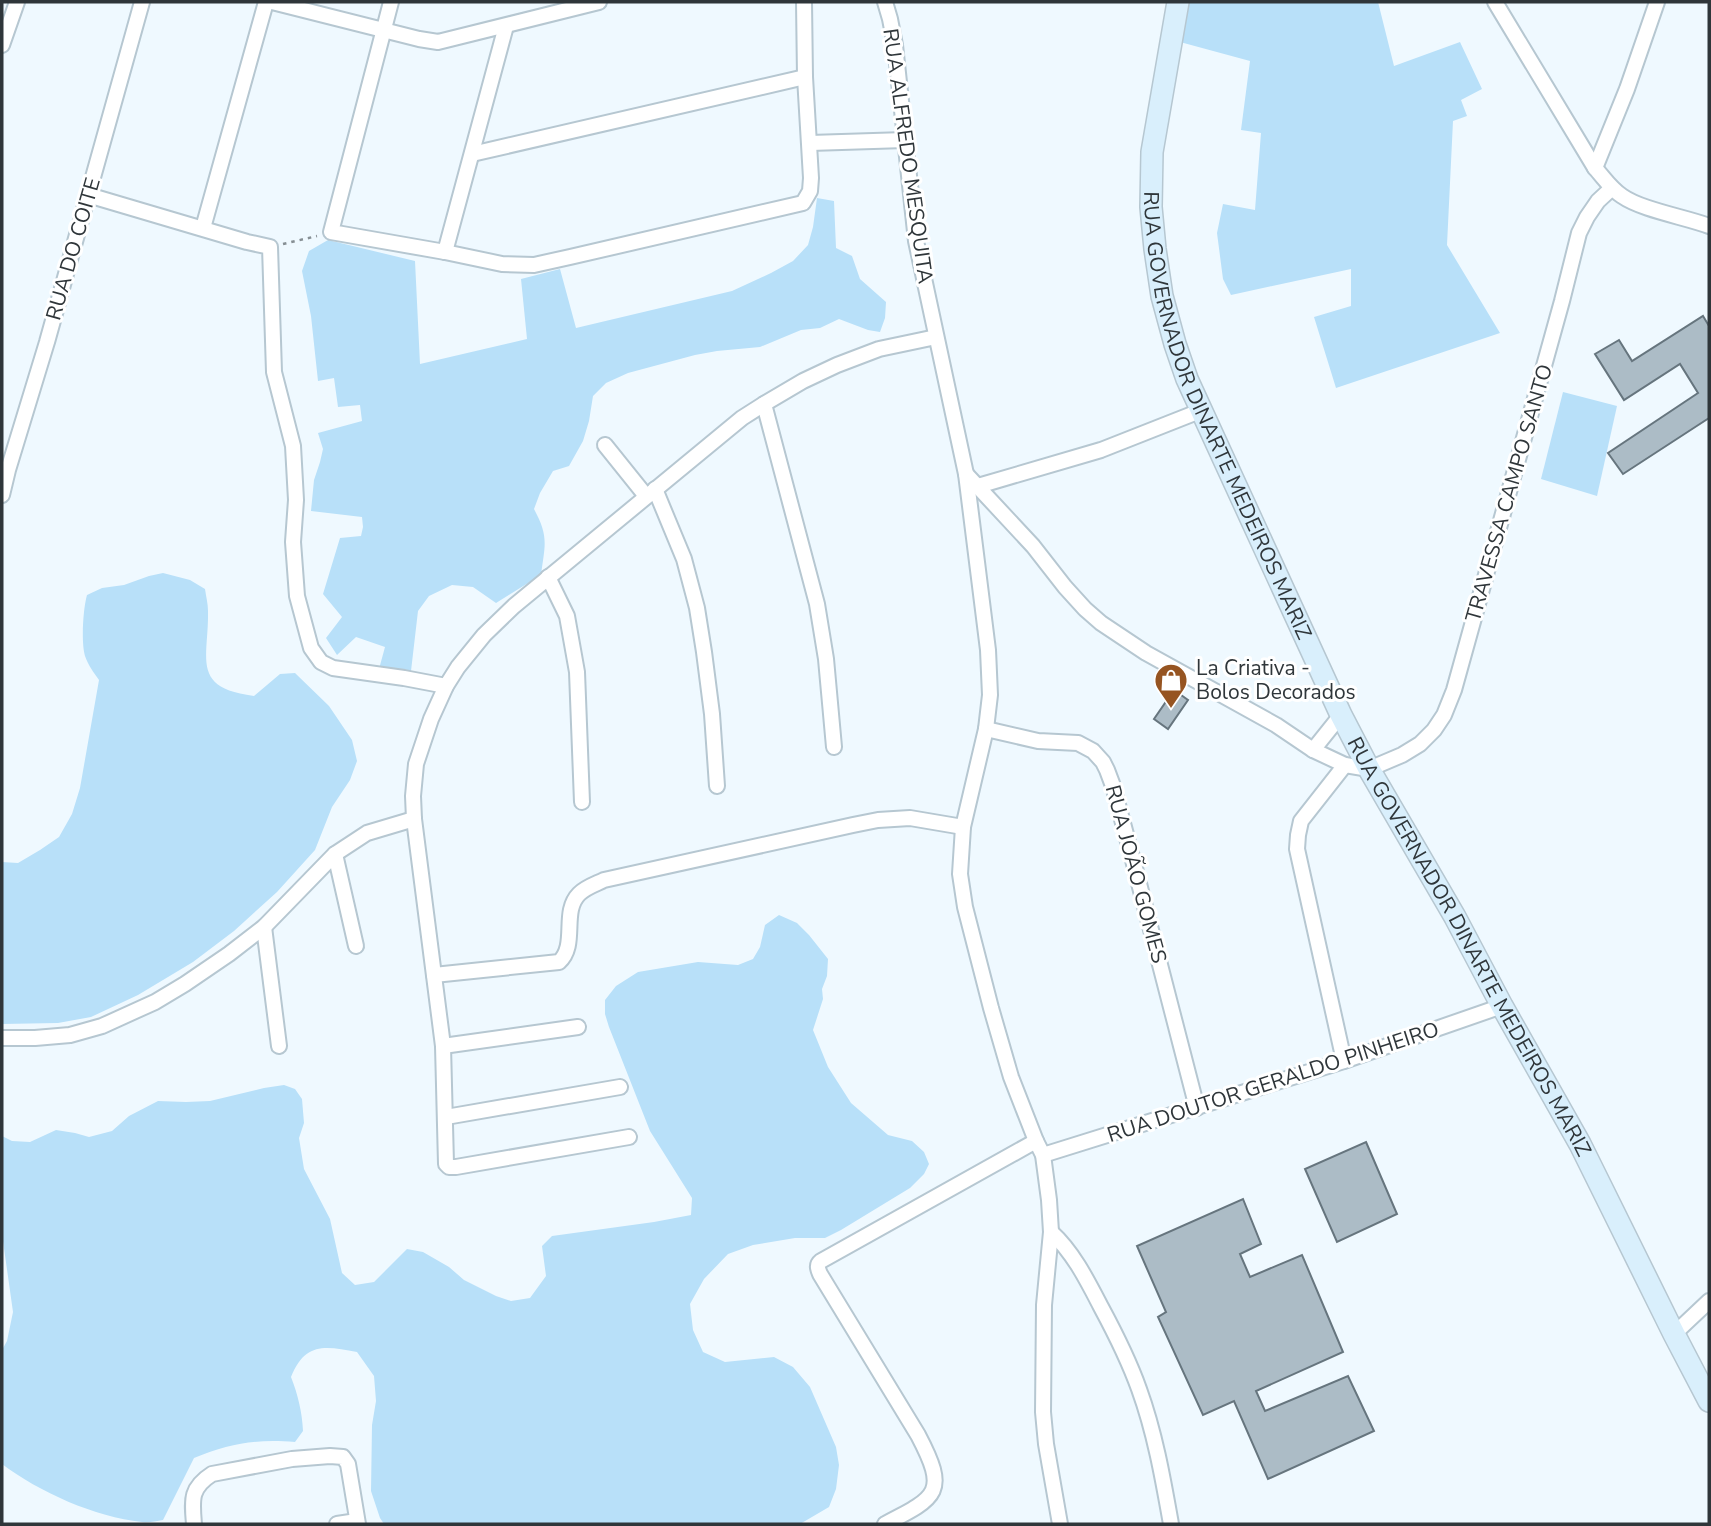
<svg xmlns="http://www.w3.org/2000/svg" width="1711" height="1526" font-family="'Nunito Sans',sans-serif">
<rect width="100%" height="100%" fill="#eff9ff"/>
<g fill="#b8e0f9">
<polygon points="1189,2 1378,2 1394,66 1460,42 1482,89 1461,100 1467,116 1453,121 1447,245 1500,333 1336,388 1314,317 1351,306 1351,269 1231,295 1223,279 1217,233 1223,204 1255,210 1261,133 1241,130 1250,61 1180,42"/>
<path d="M817,198L834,201L836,248L852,256L860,279L886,302L885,318L880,332L868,330L839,319L820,328L801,330L760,347L717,351L695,355L628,373L606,383L593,396L589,421L583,441L569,466L553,471L540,493L534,509C549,537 545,544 541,575L496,603L473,587L452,585L429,596L418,611L411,671L379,669L385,647L356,637L337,655L326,638L342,617L323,594L340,538L361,536L363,527L362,517L311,511L314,480L320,462L323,449L318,433L362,421L360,405L338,407L334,378L318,381L311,316L302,271L309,251L328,240L415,261L420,364L527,339L521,279L560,269L576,328L732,291L771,273L793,261L808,245L813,227Z"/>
<polygon points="1563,392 1617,406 1597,496 1541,479"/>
<path d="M163,573L190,580L205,589C206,596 208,604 208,611C209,658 190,688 254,696L280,674L295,673L329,706L352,740L357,761L350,780L332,807L315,850L277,892L234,931L193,962L138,995L91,1017L58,1023L2,1024V862L18,863L40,850L59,837L72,814L80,788L99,680C94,673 88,665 85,656C81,642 83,609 87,595L102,588L124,585L149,576Z"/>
<path d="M779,915L797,923L809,935L828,959L827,976L822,989L823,999L813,1030L828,1067L851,1103L888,1135L912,1141L924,1152L929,1164L924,1174L910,1188L841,1230L825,1238H795L753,1245L728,1254L704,1279L690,1304L693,1330L703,1352L725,1362L774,1357L793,1367L810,1387L836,1447L839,1465L836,1489L829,1507L800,1524H384L380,1518L371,1491L372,1425L376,1401L374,1376L357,1352C325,1346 305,1342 291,1377C298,1395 302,1412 303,1431L295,1442C257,1439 230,1443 194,1458L163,1520C156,1521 149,1523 142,1522C95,1517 39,1492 2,1464V1350L7,1341L13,1312L2,1234V1136L12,1141L30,1142L56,1130L75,1133L89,1137L112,1131L129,1116L158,1101L186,1102L210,1101L264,1088L284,1085L295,1089L302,1099L304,1123L299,1138L304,1169L330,1219L342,1273L355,1285L374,1282L407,1249L423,1252L449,1267L464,1280L496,1296L511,1301L530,1298L546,1276L542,1246L552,1236L654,1222L691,1215L692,1198L650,1131L609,1027L605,1014V1000L616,986L638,972L698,962L738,965L753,959L760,947L765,925Z"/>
</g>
<g fill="#acbcc6" stroke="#66757e" stroke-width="2">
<polygon points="1703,316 1709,326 1709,418 1623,474 1608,453 1698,393 1680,364 1624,400 1595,354 1619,340 1632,361"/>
<polygon points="1174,690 1188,700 1168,729 1154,719"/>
<polygon points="1366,1142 1397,1214 1337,1242 1305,1169"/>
<polygon points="1243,1199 1261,1244 1240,1254 1250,1277 1302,1255 1343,1352 1256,1391 1265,1411 1348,1376 1374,1431 1268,1479 1234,1401 1203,1415 1158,1317 1166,1312 1137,1246"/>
</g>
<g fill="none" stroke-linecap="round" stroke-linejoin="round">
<defs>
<g id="minor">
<polyline points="272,2 419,39 438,42 599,2"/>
<polyline points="391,2 331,232 445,252 502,264 534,265 570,257 803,203 810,191 811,178 805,77 804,2"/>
<polyline points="885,2 890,19 895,45 916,241 966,474 988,650 990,695 986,729 963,827 960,874 965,907 991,1008 1011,1077 1036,1141 1043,1155 1049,1200 1051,1232 1044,1305 1043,1412 1046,1444 1060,1524"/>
<path d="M1495,2L1595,168C1604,178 1611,189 1622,196C1642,210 1685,217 1709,226"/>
<polyline points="2,45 17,2"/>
<polyline points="810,143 905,140"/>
<polyline points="472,154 805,77"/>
<polyline points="1595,168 1627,89 1657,2"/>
<polyline points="88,195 247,242 270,247 274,372 293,446 296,500 293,542 297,596 311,648 321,662 333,668 404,678 446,686"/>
<polyline points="203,228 266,2"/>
<polyline points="445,252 506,26"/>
<polyline points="764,404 817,604 826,659 834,747"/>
<polyline points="605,445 646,496"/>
<polyline points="966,474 1033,546 1065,587 1085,609 1101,623 1146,653 1276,725 1313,750 1345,765 1369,769 1402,755 1420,744 1434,730 1444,715 1454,690 1562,301 1579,233 1587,217 1598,201 1612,188"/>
<polyline points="978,486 1101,450 1200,411"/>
<polyline points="655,489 684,559 697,608 704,652 712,714 717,786"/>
<polyline points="2,495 8,470 47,342 142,2"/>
<polyline points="548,577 567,616 577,672 582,802"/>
<polyline points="986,729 1038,741 1078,743 1093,751 1103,762 1107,770 1113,786 1134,864 1197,1108"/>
<polyline points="1313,750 1341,715"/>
<polyline points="335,854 356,946"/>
<polyline points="264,927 279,1046"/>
<path d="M434,975L559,962C578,945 561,912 579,894C586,887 596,884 604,880L853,825L878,820L910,818L963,827"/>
<polyline points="2,1038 35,1038 70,1035 102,1026 155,1002 185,984 229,954 264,927 335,854 367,833 414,819"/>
<polyline points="443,1046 578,1027"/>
<polyline points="1344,1061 1297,849 1298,835 1301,821 1345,765"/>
<polyline points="446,1117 620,1087"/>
<polyline points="629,1137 456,1167 449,1167 446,1164 443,1046 414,819 413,796 416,764 431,719 446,686 458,667 484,635 514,606 742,418 764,404 803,381 837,365 879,349 936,337"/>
<polyline points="1043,1155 1344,1061 1502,1006"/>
<path d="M1051,1232C1073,1252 1087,1280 1101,1307C1115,1333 1129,1361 1139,1389C1155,1433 1163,1479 1171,1524"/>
<polyline points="1674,1334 1709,1301"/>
<path d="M194,1524C192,1500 190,1488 212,1474L292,1459L330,1456L343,1457L348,1464L358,1524"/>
<polyline points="337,1524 357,1521"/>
<path d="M885,1524C938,1497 948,1492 918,1435L820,1274C818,1269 816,1265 821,1261L1036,1141"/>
</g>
<g id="secondary">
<path id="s1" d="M1178,2L1152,152L1151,207L1155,249L1162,296L1175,344L1187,379L1341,715L1369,769L1455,917L1502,1006L1580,1144L1674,1334L1709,1401"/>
</g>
</defs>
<use href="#minor" stroke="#b6c7d1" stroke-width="18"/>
<use href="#secondary" stroke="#b6c7d1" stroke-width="24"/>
<polyline stroke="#868f94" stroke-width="2.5" stroke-dasharray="3.5 5" stroke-linecap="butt" points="283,244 317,236"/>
<use href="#minor" stroke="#fff" stroke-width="14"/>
<use href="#secondary" stroke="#d9effc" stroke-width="21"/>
</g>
<defs>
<symbol id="shop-pin" viewBox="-11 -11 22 30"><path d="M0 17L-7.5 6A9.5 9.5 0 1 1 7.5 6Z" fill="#965421" stroke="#fff"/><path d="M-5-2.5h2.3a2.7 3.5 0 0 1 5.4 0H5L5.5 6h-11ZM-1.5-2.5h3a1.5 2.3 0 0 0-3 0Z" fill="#fff"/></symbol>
</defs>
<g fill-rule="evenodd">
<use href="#shop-pin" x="1152" y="661" width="38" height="52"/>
</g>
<g text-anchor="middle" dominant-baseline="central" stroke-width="6" stroke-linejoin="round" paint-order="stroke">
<g font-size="21" fill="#2f363a" stroke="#fff">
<text transform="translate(908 156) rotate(82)">RUA ALFREDO MESQUITA</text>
<text transform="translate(73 249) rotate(-74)">RUA DO COITE</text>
<text stroke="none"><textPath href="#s1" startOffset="430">RUA GOVERNADOR DINARTE MEDEIROS MARIZ</textPath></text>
<text transform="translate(1509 493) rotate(-74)">TRAVESSA CAMPO SANTO</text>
<text transform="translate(1136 874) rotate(75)">RUA JOÃO GOMES</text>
<text stroke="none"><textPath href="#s1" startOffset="1018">RUA GOVERNADOR DINARTE MEDEIROS MARIZ</textPath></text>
<text transform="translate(1273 1082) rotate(-18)">RUA DOUTOR GERALDO PINHEIRO</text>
</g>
<g font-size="21" fill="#2f363a" stroke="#fff" text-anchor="start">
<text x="1196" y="668">La Criativa -<tspan x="1196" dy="24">Bolos Decorados</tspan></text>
</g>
</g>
<rect width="1711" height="1526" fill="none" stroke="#2f363a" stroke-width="7"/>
</svg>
